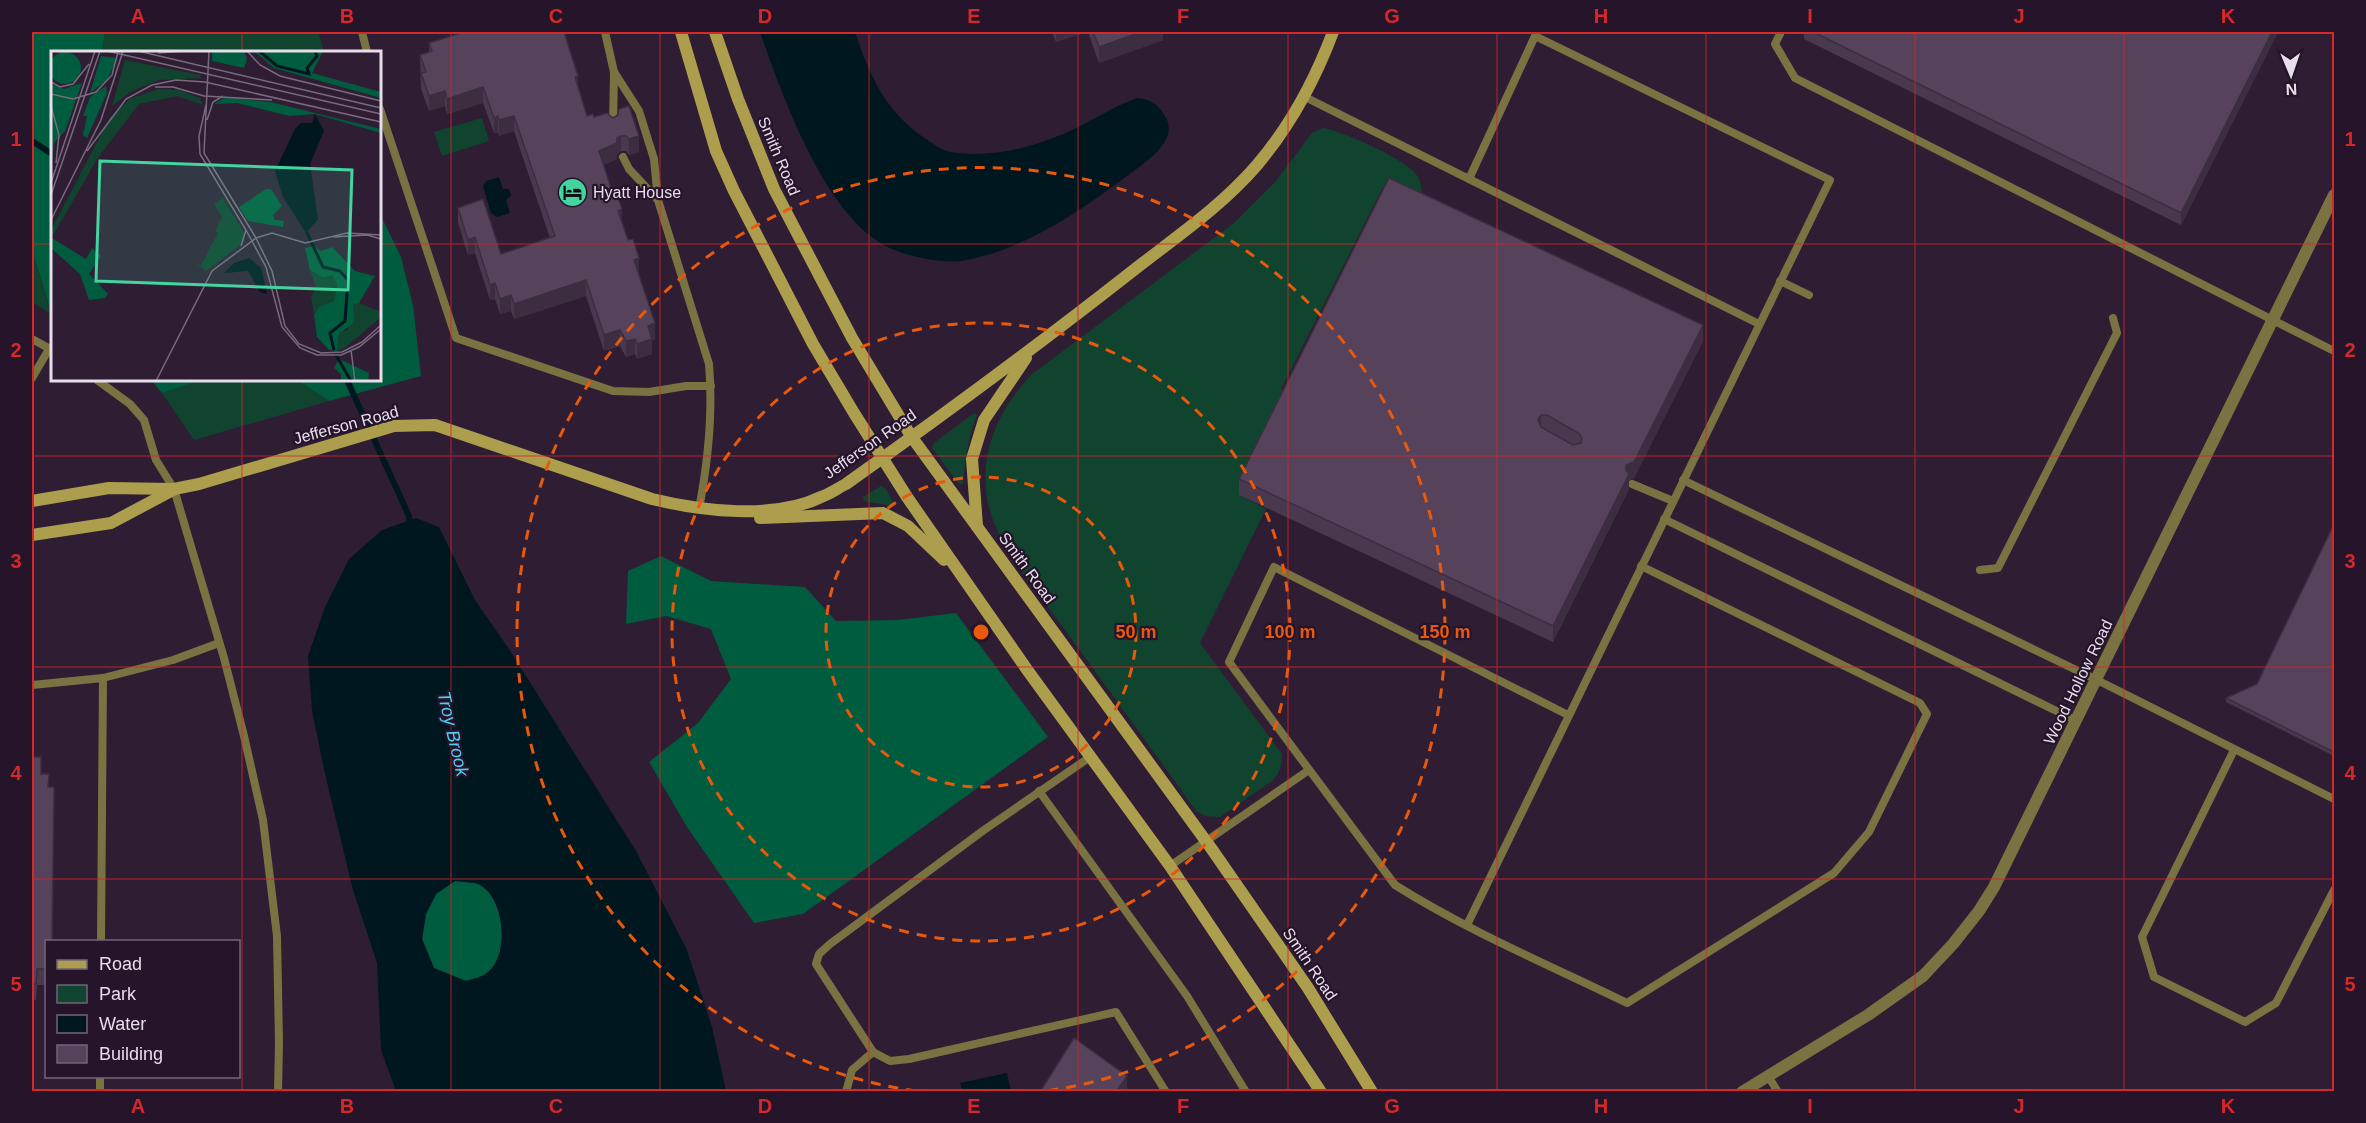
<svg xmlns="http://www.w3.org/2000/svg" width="2366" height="1123" font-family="Helvetica,sans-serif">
<rect width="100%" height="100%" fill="#2f1d34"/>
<g fill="#10442f">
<polygon points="105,32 316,32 319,34 324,52 102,52"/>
<polygon points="482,118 489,141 442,156 434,132"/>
<path d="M1323,128C1342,131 1405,159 1416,174C1421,180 1422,189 1422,197L1411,200L1383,187L1281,389L1289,393L1239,495L1266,509L1200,643L1282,754C1282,766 1280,773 1272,781L1220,817L1205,816L1196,811C1153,751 1109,690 1065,630C1038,593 998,549 988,503C978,454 998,410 1031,375L1234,223L1276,181L1312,133Z"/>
<polygon points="32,250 51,314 32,302"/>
<polygon points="202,380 297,380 329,401 194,440 162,393"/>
<path d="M974,413L977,415C968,438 965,460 963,484H959L932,448L934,443Z"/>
<polygon points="881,486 886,489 895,506 866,502 863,499 863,497"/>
</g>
<g fill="#005c3e">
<polygon points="32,32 105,32 102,52 52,52 52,315 32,250"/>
<polygon points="380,214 401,257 413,305 421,376 329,401 297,380 380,380"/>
<polygon points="151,380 202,380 162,393"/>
<polygon points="661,556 711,581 805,587 836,621 898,620 956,613 1048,737 803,914 754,923 687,827 649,762 698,723 731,679 711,629 666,616 626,624 628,571"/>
<path d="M455,881C462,882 472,882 478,884C505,896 510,955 488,972C483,977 472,979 466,981L434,968L422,939L426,914L436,894Z"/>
</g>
<g fill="#001720" fill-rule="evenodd">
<path d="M760,32H855C870,76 884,109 923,137C932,143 941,150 951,152C988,158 1028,149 1063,134C1088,124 1111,107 1137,98C1149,99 1156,103 1163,113C1183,139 1146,162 1127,176C1080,211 1027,248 967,260C954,263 940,261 927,259C908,255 891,251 876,240C821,203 781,93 760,32Z"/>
<polygon points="499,177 503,189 509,189 511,196 506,200 510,213 497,217 491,213 483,186 486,181"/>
<path d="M416,518L439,527L475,600L509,649L636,851L687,950L712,1027L726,1091H396L381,1050L377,963L353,890L325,774L312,711L308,656L325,607L349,559L382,530ZM455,881C462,882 472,882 478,884C505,896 510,955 488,972C483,977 473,979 466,981L434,968L422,939L426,914L436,894Z"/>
<polygon points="1007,1073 1011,1091 962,1091 960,1083"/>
</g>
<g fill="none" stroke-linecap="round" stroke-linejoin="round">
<g stroke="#001720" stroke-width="6">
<polyline points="32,141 52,154"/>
<polyline points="347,380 409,516 410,528"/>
</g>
<g stroke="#7b7242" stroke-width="8">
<polyline points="362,32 367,52"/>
<polyline points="605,32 614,72 613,126"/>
<polyline points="1781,32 1775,44 1795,78 2334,351"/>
<path d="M614,72L639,111L654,159L658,200L709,364C713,411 708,462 699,509"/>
<polyline points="1305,97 1759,324"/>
<polyline points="380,109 456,338 613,391 649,392 686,386 711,386"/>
<polyline points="623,157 629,169 658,200"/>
<polyline points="1780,281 1809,295"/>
<polyline points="32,339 52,350"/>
<polyline points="32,378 49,349"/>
<polyline points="97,380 130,404 144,420 156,460 174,489 224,658 244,736 263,820 277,936 279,1042 278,1092"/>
<polyline points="1683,480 2097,680 2334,799"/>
<polyline points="1632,484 1673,501"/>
<polyline points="1664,519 2077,721"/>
<polyline points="1980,570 1998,568 2117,333 2113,318"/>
<polyline points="32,685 103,678 173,660 219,643"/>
<path d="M1568,715L1274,567L1229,662L1395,885C1468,931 1549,965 1627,1003L1834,873L1869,832L1927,714L1920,703L1641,566"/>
<polyline points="2234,750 2142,937 2154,977 2245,1022 2276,1003 2334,890"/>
<polyline points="1090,757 984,830 830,944 819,954 816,964 873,1052 890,1061 909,1059 1116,1012 1166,1092"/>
<polyline points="1039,791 1187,996 1246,1092"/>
<polyline points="1170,866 1309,770"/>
<polyline points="1467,925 1830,180 1535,36 1469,179"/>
<polyline points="101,942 103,678"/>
<polyline points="1768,1076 1778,1092"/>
<polyline points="100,1092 100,1076"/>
<polyline points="846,1092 852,1070 873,1052"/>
</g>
<polyline stroke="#7b7242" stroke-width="12" points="1742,1092 1868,1015 1923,976 1953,944 1979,911 1994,887 2334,195"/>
<g stroke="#ac9e4d" stroke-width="12">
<polyline points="681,32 716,151 734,191 813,344 854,413 907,497 1028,671 1170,866 1321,1092"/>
<polyline points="715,32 738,99 774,189 852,338 911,436 1211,848 1308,988 1372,1092"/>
<path d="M32,501L109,488L174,489L199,484L394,426L435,425L652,499C702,511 774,520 821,497C830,494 838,488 846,484C942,416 1037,346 1130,273C1173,239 1221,207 1257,165C1291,125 1315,80 1333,32"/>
<polyline points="760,518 883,513 908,526 944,560"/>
<polyline points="977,526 972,459 984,420 1026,358"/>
<polyline points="32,535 111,523 173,490"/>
</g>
</g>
<g fill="#4a394e">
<polygon points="1052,32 1087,32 1056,42"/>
<polygon points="1088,32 1163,32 1163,40 1099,63"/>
<polygon points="1804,32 2278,32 2181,225 1804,39"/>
<polygon points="429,43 578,87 587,116 594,117 613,118 639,152 629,155 626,151 621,151 617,154 617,159 603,165 639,274 655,339 652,340 652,354 637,359 635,354 626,357 620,346 604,351 586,296 514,319 511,311 500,314 495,299 490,300 475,253 468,255 458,223 458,208 501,254 550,238 514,131 499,136 498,132 494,133 483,103 447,114 445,106 429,111 421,89 420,55 429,52"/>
<polygon points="1703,341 1634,478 1629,480 1629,489 1553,642 1239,495 1239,479"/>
<polygon points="2334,524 2334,756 2226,702 2226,698 2257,684"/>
<polygon points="32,742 32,757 41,774 46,942 46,985 37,985 36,1000 32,1000"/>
</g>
<g fill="#3c2e40">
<polygon points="1056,32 1087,32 1056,42"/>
<polygon points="1141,32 1163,32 1163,40 1099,63 1099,47"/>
<polygon points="2272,32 2278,32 2181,225 2181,213"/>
<polygon points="578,76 578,91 575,77"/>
<polygon points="483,87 483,103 447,114 447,99"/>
<polygon points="445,91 445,106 429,111 429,96"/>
<polygon points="498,116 498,132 494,133 494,118"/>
<polygon points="514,116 514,131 499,136 499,120"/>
<polygon points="621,136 621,151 617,154 617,159 599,167 599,151"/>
<polygon points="639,136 639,152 629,155 629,139"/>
<polygon points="622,209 622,225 618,211"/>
<polygon points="475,237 475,253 468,255 468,240"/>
<polygon points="639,258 639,274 634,275 634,260"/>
<polygon points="586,280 586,296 514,319 514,304"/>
<polygon points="495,283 495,299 490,300 490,285"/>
<polygon points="511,295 511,311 500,314 500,299"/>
<polygon points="655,323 655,339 652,340 652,354 637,359 637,344 648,326"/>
<polygon points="1703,325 1703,341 1634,478 1629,480 1629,489 1553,642 1553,626 1626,465"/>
<polygon points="620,330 620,346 604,351 604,335"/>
<polygon points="635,339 635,354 626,357 626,341"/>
<polygon points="1541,415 1541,431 1538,419"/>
<polygon points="1127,1076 1127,1092 1116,1092"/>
</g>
<g fill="#56425b" stroke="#3c2e40" stroke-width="1.5" fill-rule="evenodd">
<polygon points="464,32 564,32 578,76 575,77 587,116 593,114 594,117 607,113 613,118 618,115 619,109 629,106 639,136 629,139 626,136 621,136 617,138 617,143 599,151 612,191 615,190 622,209 618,211 628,240 633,239 639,258 634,260 655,323 648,326 652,339 637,344 635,339 626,341 620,330 604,335 586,280 514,304 511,295 500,299 495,283 490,285 475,237 468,240 458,208 483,199 501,254 555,236 514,116 499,120 498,116 494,118 483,87 447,99 445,91 429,96 421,73 426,72 420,55 432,51 429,43"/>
<polygon points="1093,32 1141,32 1099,47"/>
<polygon points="1813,32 2272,32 2181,213"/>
<path d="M1389,178L1703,325L1634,462L1626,465V470L1629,474L1553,626L1239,479ZM1541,415H1547L1580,434L1582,439L1581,443L1573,445L1541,427L1538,419Z"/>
<polygon points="2334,524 2334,752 2226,698 2257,684"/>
<polygon points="32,742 32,757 41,757 41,774 49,774 48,787 54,787 52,942 46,942 46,969 37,969 36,984 32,984"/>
<polygon points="1074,1038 1127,1076 1116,1092 1040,1092"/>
</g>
<path fill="none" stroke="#d62828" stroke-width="1.5" stroke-opacity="0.55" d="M242,32V52M451,32V1092M660,32V1092M869,32V1092M1078,32V1092M1288,32V1092M1497,32V1092M1706,32V1092M1915,32V1092M2124,32V1092M32,244H52M380,244H2334M242,380V1092M32,456H2334M32,667H2334M32,879H2334"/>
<g fill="none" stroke="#e8590c" stroke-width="3" stroke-dasharray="10 8">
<circle cx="981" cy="632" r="155"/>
<circle cx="981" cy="632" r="309"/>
<path d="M916 1091A464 464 0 1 1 1046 1091"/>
</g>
<defs>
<symbol id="hotel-disc" viewBox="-11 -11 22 22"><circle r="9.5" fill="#44d49f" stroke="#25142a"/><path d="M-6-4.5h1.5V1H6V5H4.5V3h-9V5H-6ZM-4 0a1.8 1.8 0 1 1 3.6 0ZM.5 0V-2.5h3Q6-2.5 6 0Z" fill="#111"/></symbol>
</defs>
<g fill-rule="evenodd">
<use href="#hotel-disc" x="556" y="176" width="33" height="33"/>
</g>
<g text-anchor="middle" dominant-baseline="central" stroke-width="4.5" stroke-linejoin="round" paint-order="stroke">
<g font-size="16" fill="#e8ddeb" stroke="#25142a">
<text transform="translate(779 156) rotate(67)">Smith Road</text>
<text transform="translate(346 425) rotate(-15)">Jefferson Road</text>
<text transform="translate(870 444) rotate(-35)">Jefferson Road</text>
<text transform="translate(1027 568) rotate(54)">Smith Road</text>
<text transform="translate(2078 682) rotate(-64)">Wood Hollow Road</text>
<text transform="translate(1310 964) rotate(56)">Smith Road</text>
</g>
<g font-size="16" fill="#e8ddeb" stroke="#25142a" text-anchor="start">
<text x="593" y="192">Hyatt House</text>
</g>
<g font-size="18" font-style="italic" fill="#50cff5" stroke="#25142a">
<text transform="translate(453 734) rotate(77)">Troy Brook</text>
</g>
</g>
<g transform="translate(51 51)">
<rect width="330" height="330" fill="#2f1d34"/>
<path d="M74,9L149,24L150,27L108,29L79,41L61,55ZM108,38L128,39L149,47L152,54L126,45L88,53L46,108L0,188V179L59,66L80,47ZM172,147L194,183L188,195L155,220L146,213L150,214L167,182L164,180L171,166L163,153ZM259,219L273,227L281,224L286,233L283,250L268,256L263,264L260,246L265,236ZM308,252L330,261V266L294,297L286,300L288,283L297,278L302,253Z" fill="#10442f"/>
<path d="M161,0H193L196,8L193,17L161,10ZM203,0H272L261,22L330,41V47L223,17ZM-2 17a16 16 0 1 1 32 0a16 16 0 1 1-32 0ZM50,5L65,7L63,14L56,29L39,42ZM31,32L14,80L3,92L0,118V33L13,38ZM55,35L56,42L36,87L32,84L36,65H32L39,46ZM175,46L219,51L330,78V82L264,63L238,65L186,52L163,53ZM215,138H220L231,155L222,164L224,169L233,170L232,176L197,170L188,156ZM1,187L35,208L41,197L50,205L38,223L57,243L54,247L38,249L29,223L0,197ZM263,195L270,200L281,196L304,220L324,225L308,252L302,253L303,271L288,283L286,300L278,299L266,286L263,264L268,256L283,250L286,233L281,224L273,227L259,219L254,197ZM288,308L318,322L317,330H290V323L283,317Z" fill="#005c3e"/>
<path d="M264,63L273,80L259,113L267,168L255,182L232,146L224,120L244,78L250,72H261ZM198,207L210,217L216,243L209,241L197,220L173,222L183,212Z" fill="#001720"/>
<path fill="none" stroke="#001720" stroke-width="3" d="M208,0L226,15L258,23L256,17L266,5L264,0M255,180L272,216L289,220L297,229L294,270L279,282L283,299M285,304L300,330"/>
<path fill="none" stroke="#796a7d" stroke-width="1.5" d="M56,0L330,63M87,0L330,57M196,0L209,14L229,25L330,50M107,2L134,0M0,31L9,36L22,33L38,13M104,36H122L153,45L221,49M0,43L22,48L45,41L61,24L67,1M155,54L148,85L149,103L195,179L190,195M0,55L8,84L5,112M156,69L162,51L172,45M36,100L75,48L101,34L125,29L154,31L330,71M0,132L44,0M0,144L49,0M0,169L50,69L72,0M195,179L215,216L231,276L249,297L266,304H290L308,296L330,278M330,184L296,182L254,192L221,182L205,187L221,220L234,275L248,293L270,302L291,301L311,291L330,274M282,186L316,184L330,188M300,299L304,330M105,330L161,220L205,187L153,102L158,0"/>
<path fill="#44d49f" fill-opacity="0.15" stroke="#44d49f" stroke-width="3" d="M49,110L301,119L297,239L45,230Z"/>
<rect width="330" height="330" fill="none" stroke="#e8ddeb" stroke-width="3"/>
</g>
<circle cx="981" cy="632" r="9" fill="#e8590c" stroke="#25142a" stroke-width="3"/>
<g font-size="18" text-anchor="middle" font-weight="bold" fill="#e8590c" stroke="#25142a" stroke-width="4.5" stroke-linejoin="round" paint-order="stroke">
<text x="1136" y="638">50 m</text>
<text x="1290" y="638">100 m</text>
<text x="1445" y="638">150 m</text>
</g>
<rect width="2366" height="1123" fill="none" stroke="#25142a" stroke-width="66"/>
<rect x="45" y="940" width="195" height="138" fill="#25142a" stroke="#736477" stroke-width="1.5"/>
<rect x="57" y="960" width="30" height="9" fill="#ac9e4d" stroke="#736477" stroke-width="1.5"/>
<text x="99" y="970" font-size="18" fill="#e8ddeb">Road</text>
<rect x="57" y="985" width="30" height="18" fill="#10442f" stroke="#736477" stroke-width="1.5"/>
<text x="99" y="1000" font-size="18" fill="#e8ddeb">Park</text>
<rect x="57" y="1015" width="30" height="18" fill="#001720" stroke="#736477" stroke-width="1.5"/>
<text x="99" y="1030" font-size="18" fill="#e8ddeb">Water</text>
<rect x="57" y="1045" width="30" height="18" fill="#56425b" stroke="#736477" stroke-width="1.5"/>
<text x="99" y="1060" font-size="18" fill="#e8ddeb">Building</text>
<g transform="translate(2291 75) rotate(178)" stroke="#25142a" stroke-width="4.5" paint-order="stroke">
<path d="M0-4.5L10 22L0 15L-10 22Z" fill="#e8ddeb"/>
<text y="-9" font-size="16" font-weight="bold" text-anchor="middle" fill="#e8ddeb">N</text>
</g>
<rect x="33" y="33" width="2300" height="1057" fill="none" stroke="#d62828" stroke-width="2"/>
<g font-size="20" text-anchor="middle" font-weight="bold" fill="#d62828">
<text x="138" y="23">A</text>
<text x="347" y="23">B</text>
<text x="556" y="23">C</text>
<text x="765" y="23">D</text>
<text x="974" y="23">E</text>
<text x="1183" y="23">F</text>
<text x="1392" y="23">G</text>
<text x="1601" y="23">H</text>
<text x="1810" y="23">I</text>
<text x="2019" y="23">J</text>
<text x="2228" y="23">K</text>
<text x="16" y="146">1</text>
<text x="2350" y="146">1</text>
<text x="16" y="357">2</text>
<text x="2350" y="357">2</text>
<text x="16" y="568">3</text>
<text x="2350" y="568">3</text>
<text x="16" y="780">4</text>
<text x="2350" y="780">4</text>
<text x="16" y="991">5</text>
<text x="2350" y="991">5</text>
<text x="138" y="1113">A</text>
<text x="347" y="1113">B</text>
<text x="556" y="1113">C</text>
<text x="765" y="1113">D</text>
<text x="974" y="1113">E</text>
<text x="1183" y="1113">F</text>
<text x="1392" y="1113">G</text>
<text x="1601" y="1113">H</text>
<text x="1810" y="1113">I</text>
<text x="2019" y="1113">J</text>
<text x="2228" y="1113">K</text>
</g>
</svg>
